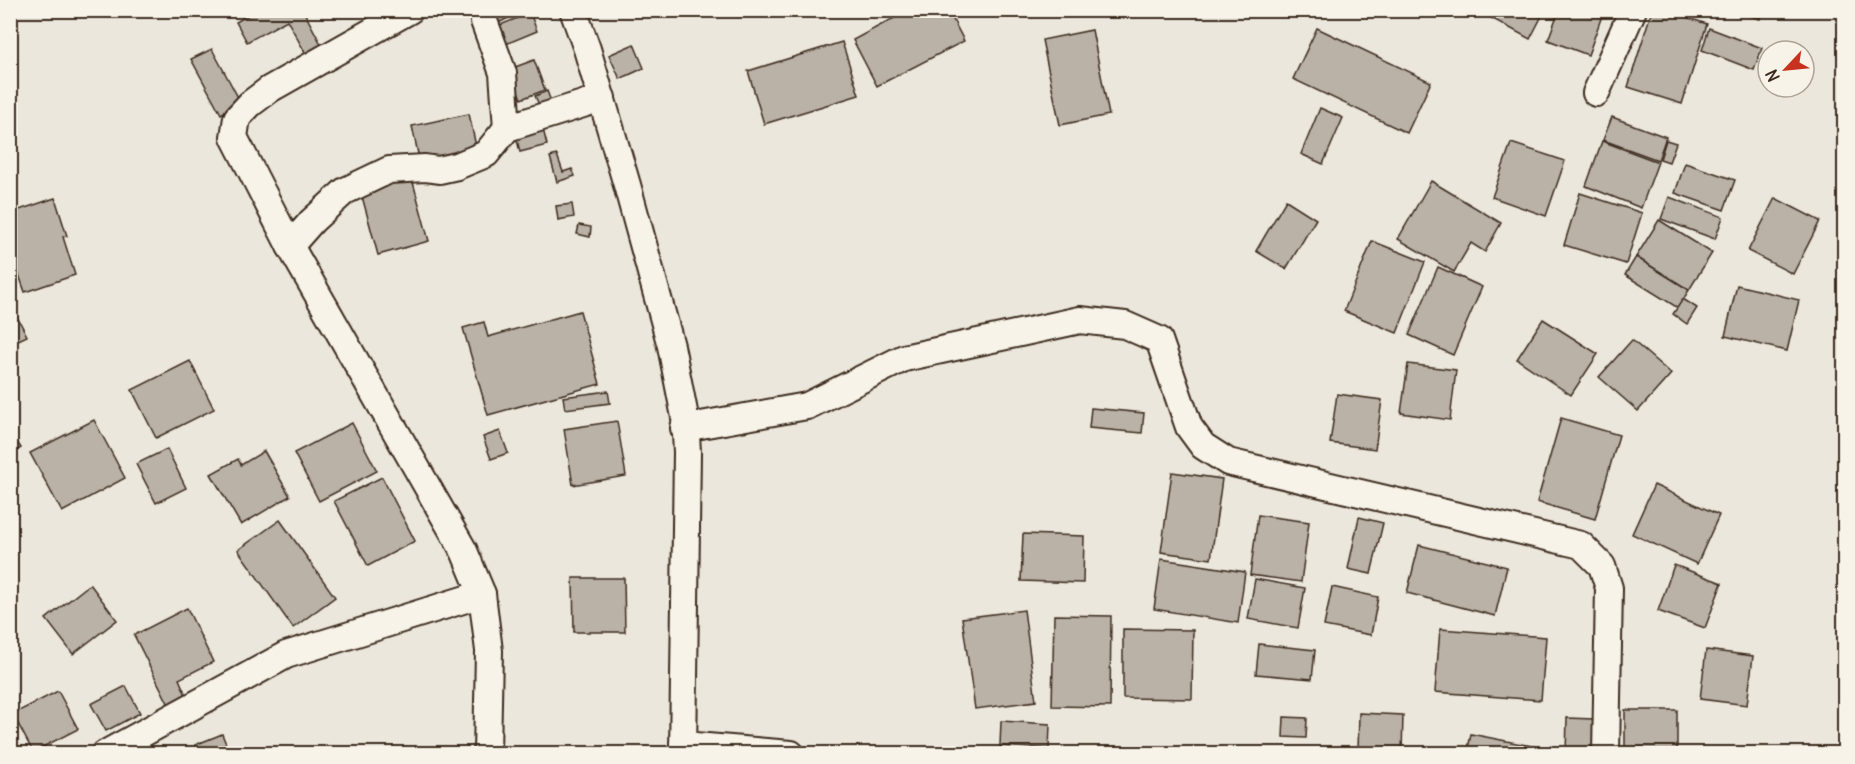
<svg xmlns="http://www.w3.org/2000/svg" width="1855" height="764" font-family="Delius,sans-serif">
<rect width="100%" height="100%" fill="#ece7dc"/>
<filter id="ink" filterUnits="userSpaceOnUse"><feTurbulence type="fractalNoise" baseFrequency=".0167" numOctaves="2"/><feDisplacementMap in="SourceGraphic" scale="12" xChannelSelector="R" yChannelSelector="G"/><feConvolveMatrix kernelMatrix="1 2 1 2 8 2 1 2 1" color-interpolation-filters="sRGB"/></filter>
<g filter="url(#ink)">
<g fill="#bab2a7" stroke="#3b2a1e" stroke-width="1.5">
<polygon points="257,10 303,10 322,46 306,54 287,20 247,42 236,22"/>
<polygon points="499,10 525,10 492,26 487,16"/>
<polygon points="909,10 948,10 964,41 877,86 853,40"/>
<polygon points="1481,10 1545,10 1530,39 1480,12"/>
<polygon points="1559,10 1604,10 1588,55 1548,40"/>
<polygon points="1652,10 1664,10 1707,24 1682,104 1628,87"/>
<polygon points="1730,10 1762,10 1760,19"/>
<polygon points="530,13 537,31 501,46 493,28"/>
<polygon points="1317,28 1431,82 1407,133 1293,79"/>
<polygon points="1709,28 1762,48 1754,70 1702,50"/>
<polygon points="1092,30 1109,115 1060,125 1042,40"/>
<polygon points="842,42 859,95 764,124 748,71"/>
<polygon points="634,44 644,68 620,79 609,55"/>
<polygon points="212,49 241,103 221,114 191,59"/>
<polygon points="534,60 545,90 521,99 510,69"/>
<polygon points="547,91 552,104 541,109 535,96"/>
<polygon points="1320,108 1343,118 1323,164 1301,154"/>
<polygon points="469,114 477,151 420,163 412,126"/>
<polygon points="1612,117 1666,137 1658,160 1603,140"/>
<polygon points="542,125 547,145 520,152 515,132"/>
<polygon points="1666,140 1676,143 1669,162 1660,159"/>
<polygon points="1602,141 1658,162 1641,208 1586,186"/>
<polygon points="1511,143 1565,161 1546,216 1492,197"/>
<polygon points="557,155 563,172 572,169 575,176 557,182 550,157"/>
<polygon points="1685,163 1735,180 1724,210 1675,193"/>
<polygon points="411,175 429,241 378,255 360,189"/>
<polygon points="1431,181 1501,223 1485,252 1471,243 1454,272 1398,239"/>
<polygon points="1580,193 1642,213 1626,264 1564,245"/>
<polygon points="1669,197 1723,217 1715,239 1661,219"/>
<polygon points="55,198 67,236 63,237 75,275 25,292 10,249 10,213"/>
<polygon points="1775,198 1820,221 1793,274 1748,251"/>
<polygon points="1286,200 1316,219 1286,269 1256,251"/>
<polygon points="572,204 574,217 558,220 556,206"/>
<polygon points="1659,220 1712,253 1689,290 1636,257"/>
<polygon points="579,225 591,227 590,237 577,234"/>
<polygon points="1372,241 1425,262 1397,333 1344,311"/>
<polygon points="1636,257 1689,290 1678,308 1625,275"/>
<polygon points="1438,267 1482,287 1453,355 1409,335"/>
<polygon points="1737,285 1799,300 1787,351 1725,336"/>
<polygon points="1683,299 1697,308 1687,324 1673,314"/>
<polygon points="10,303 27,336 10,344"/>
<polygon points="580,311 600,384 488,415 463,328 484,322 488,337"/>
<polygon points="1543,319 1598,354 1571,395 1517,359"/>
<polygon points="1632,340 1671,374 1638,411 1599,377"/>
<polygon points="190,361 214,409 156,438 132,390"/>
<polygon points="1408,364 1456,370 1450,420 1401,413"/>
<polygon points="608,391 610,403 565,409 563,397"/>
<polygon points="1337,394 1382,400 1375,449 1330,443"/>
<polygon points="1091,408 1144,413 1142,433 1089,428"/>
<polygon points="1561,418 1619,435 1595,519 1537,502"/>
<polygon points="94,420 125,478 62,512 30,453"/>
<polygon points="617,421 626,476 573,485 564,429"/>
<polygon points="352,423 377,471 319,501 294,453"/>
<polygon points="10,431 21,448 10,455"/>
<polygon points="500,431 508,453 491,459 483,437"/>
<polygon points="167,449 186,488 156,503 136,464"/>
<polygon points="264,451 290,496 241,525 211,474 238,459 241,465"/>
<polygon points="1172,472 1222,479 1211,559 1161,552"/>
<polygon points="382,477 415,541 368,566 334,501"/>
<polygon points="1654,485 1719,515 1697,564 1632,534"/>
<polygon points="1258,515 1309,522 1301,582 1250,575"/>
<polygon points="1359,517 1383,523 1371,574 1348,569"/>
<polygon points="280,520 335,597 293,628 238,550"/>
<polygon points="1023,534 1084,536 1083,583 1021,581"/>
<polygon points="1419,545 1507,567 1495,616 1407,593"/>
<polygon points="1161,559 1245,572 1238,623 1154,609"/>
<polygon points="1674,565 1722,583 1705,628 1658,611"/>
<polygon points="573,578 624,578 625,632 574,632"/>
<polygon points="1255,579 1305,588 1298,628 1248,619"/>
<polygon points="90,584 117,620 73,654 46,619"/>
<polygon points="1332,587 1378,597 1371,635 1324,626"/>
<polygon points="187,608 213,662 179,679 187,697 169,705 134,635"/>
<polygon points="1024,610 1036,701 975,709 962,618"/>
<polygon points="1054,615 1111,616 1110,707 1052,706"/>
<polygon points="1123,629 1193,630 1192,699 1123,698"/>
<polygon points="1440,629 1546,637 1541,700 1435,692"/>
<polygon points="1259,644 1315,650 1312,679 1256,674"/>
<polygon points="1706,650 1753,656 1747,705 1700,699"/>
<polygon points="126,686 140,713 106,731 91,704"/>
<polygon points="58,691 78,729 33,752 13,714"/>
<rect x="1625" y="710" width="52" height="44"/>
<polygon points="1359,713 1403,715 1402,753 1358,751"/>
<polygon points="1284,717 1307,718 1306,738 1283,737"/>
<polygon points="1567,718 1593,719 1593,754 1566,754"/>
<polygon points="1001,721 1050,724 1049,749 1000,746"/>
<polygon points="222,734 230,754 199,754 195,745"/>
<polygon points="1471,734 1562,752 1562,754 1467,754"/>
</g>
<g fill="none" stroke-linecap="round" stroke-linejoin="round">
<defs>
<g id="street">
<polyline points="410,10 270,89 250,104 237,118 234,137 290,246 464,551 482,594 489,651 487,754"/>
<polyline points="483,10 484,21 503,73 507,128"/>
<polyline points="573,10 587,49 627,185 671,346 685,417 687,452 683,754"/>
<polyline points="1596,93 1633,10"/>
<polyline points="290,246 312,221 345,191 389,170 425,168 439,170 457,166 486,154 507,128 602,98"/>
<polyline points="684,428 807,406 904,358 1080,320 1125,325 1159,340 1189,427 1203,446 1228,462 1581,545 1602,566 1609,588 1606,754"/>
<polyline points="683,745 791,754"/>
<polyline points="105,754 286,655 482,594"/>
</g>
</defs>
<use href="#street" stroke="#3b2a1e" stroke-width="30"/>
<use href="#street" stroke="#f7f3e8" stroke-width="26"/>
</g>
</g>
<rect width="1855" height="764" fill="none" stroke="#f7f3e8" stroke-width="36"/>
<rect x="18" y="18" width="1819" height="728" fill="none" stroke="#3b2a1e" stroke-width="2" filter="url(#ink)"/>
<g transform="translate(1786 69) rotate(244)"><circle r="28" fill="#f7f3e8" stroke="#aca397" stroke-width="1.5"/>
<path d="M0-4.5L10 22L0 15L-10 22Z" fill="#c8321e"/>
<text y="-9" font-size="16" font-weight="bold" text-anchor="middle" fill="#3b2a1e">N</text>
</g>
</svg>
